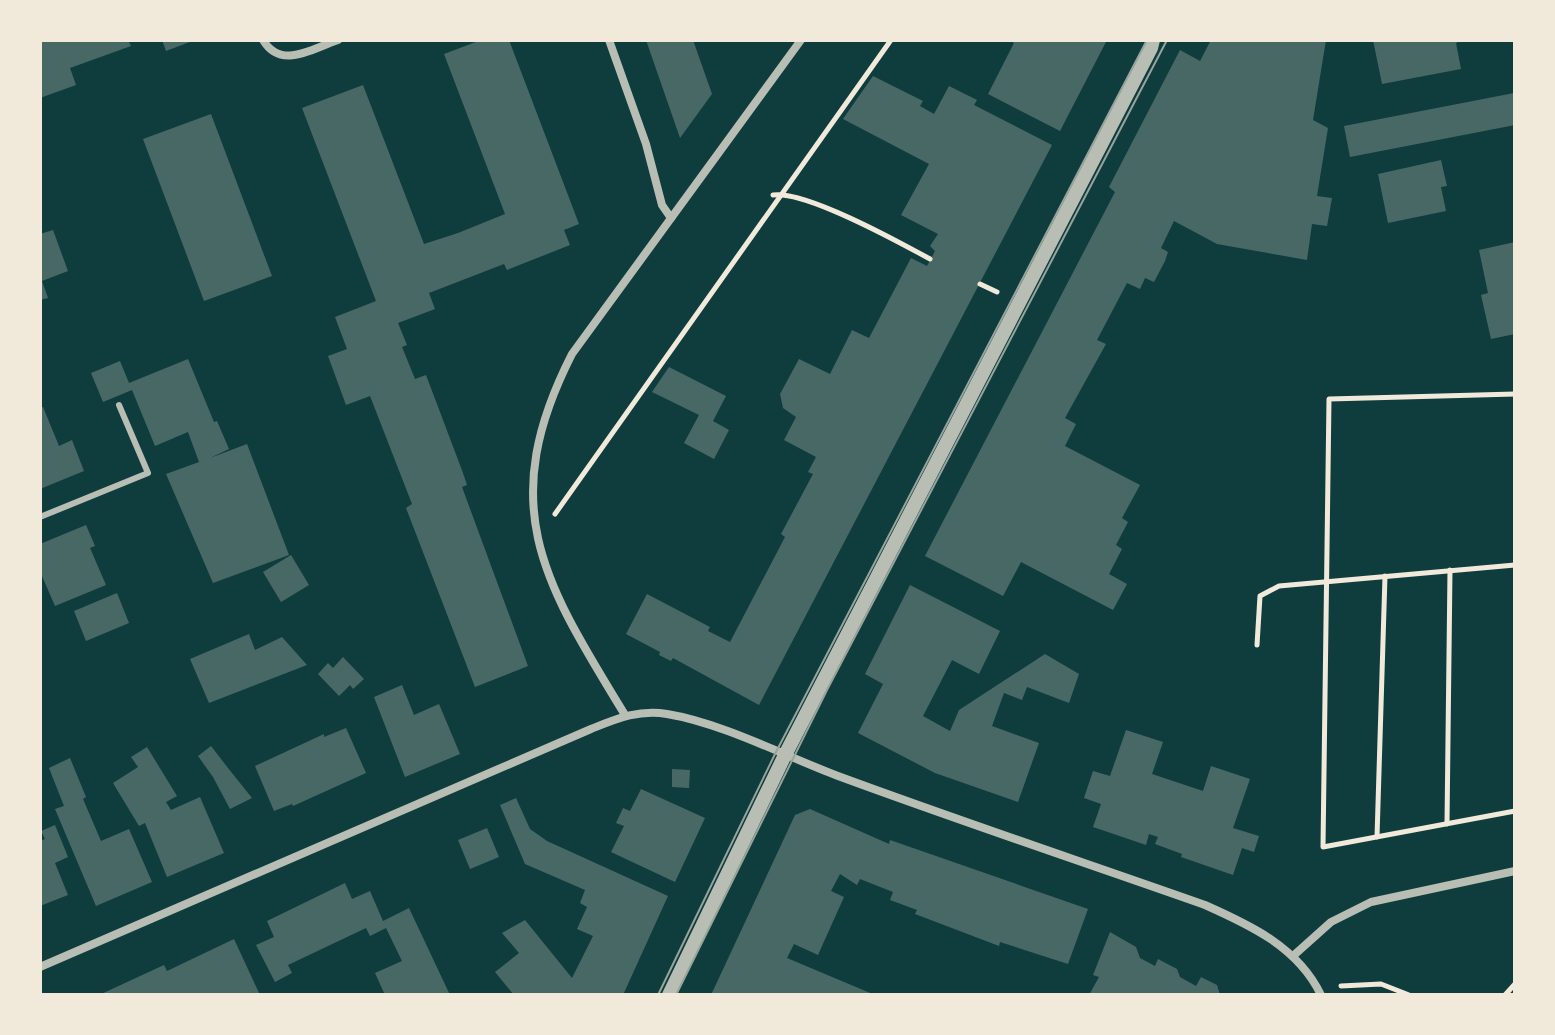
<svg xmlns="http://www.w3.org/2000/svg" width="1555" height="1035" font-family="'Exo 2',sans-serif">
<rect width="100%" height="100%" fill="#0f3d3e"/>
<g fill="#486865">
<polygon points="40,40 128,40 131,46 70,68 76,85 40,98"/>
<polygon points="162,40 195,40 166,51"/>
<polygon points="481,40 509,40 579,224 564,230 570,245 507,270 504,264 429,293 435,309 398,323 407,345 402,347 415,379 426,375 463,473 467,485 462,487 528,666 475,687 406,508 412,504 370,396 346,405 328,356 347,349 335,317 376,301 302,108 363,85 424,244 458,233 505,214 444,54"/>
<polygon points="646,40 693,40 712,94 680,138"/>
<polygon points="1009,40 1107,40 1060,131 988,94 1014,43"/>
<polygon points="1211,40 1326,40 1313,120 1328,128 1317,196 1332,198 1327,226 1312,224 1307,260 1217,244 1174,221 1161,248 1168,252 1165,261 1154,282 1145,278 1140,289 1127,283 1097,340 1106,344 1065,418 1076,424 1065,446 1140,485 1122,518 1128,522 1116,545 1122,549 1109,574 1127,584 1113,610 1021,562 1003,596 925,556 1115,192 1109,187 1180,50 1200,61"/>
<polygon points="1373,40 1463,40 1456,43 1461,69 1382,84"/>
<polygon points="873,76 923,101 920,106 934,114 949,86 977,100 974,105 1052,145 759,705 673,658 671,661 659,655 660,652 626,634 647,594 710,627 708,631 730,642 785,537 781,534 813,474 808,472 816,457 784,440 796,417 783,408 780,394 799,359 830,374 852,330 869,338 911,258 927,266 935,251 930,246 938,234 901,215 929,164 843,119"/>
<polygon points="1514,93 1515,125 1350,157 1344,126"/>
<polygon points="211,114 272,276 204,301 143,139"/>
<polygon points="1441,160 1447,186 1441,187 1446,211 1388,223 1378,174"/>
<polygon points="53,230 68,271 42,281 48,298 40,300 40,234"/>
<polygon points="1515,242 1515,334 1491,339 1481,295 1488,293 1479,250"/>
<polygon points="188,359 214,422 217,421 229,449 210,458 247,444 289,555 213,583 166,474 199,462 188,432 155,446 132,390 103,402 91,373 120,361 129,383"/>
<polygon points="669,367 726,396 713,421 729,430 714,459 684,443 699,415 652,392"/>
<polygon points="43,407 59,446 72,440 84,471 40,489 40,408"/>
<polygon points="86,525 95,546 90,548 106,585 55,606 42,576 40,577 40,544"/>
<polygon points="291,555 309,585 281,602 263,572"/>
<polygon points="910,585 1000,631 979,674 952,660 923,716 950,731 959,710 1045,654 1079,674 1069,703 1027,687 1022,700 1004,693 992,726 1039,743 1018,802 935,773 858,733 883,684 865,674"/>
<polygon points="117,593 129,623 86,641 74,611"/>
<polygon points="249,634 255,650 282,637 307,665 209,703 190,659"/>
<polygon points="343,657 364,679 353,689 350,685 339,696 318,674 328,663 333,668"/>
<polygon points="402,685 414,715 439,704 460,754 405,777 374,697"/>
<polygon points="346,728 366,773 293,806 292,804 274,811 255,766 324,734 324,737"/>
<polygon points="1126,730 1163,742 1152,774 1203,791 1211,766 1250,779 1233,828 1259,836 1254,852 1242,848 1233,875 1181,857 1182,854 1155,844 1158,837 1149,834 1146,845 1093,827 1101,804 1084,798 1093,771 1110,776"/>
<polygon points="211,746 228,768 252,798 230,809 213,777 198,756"/>
<polygon points="147,747 177,796 166,802 171,810 200,797 224,853 167,877 145,823 139,826 113,783 138,767 131,757"/>
<polygon points="70,758 86,797 83,799 101,841 129,829 152,882 96,906 55,809 64,806 49,768"/>
<polygon points="672,769 690,770 689,788 672,787"/>
<polygon points="641,789 705,818 675,882 611,852 624,826 616,823 623,808 630,811"/>
<polygon points="516,798 530,829 547,841 668,896 623,995 514,995 495,972 519,953 502,933 525,920 572,978 593,936 577,929 587,907 580,903 585,890 525,864 500,805"/>
<polygon points="810,809 889,844 890,840 1088,909 1068,964 1000,942 999,946 915,914 917,910 890,900 893,892 860,879 857,885 840,874 831,891 844,897 818,955 794,944 787,958 875,995 711,995 795,815"/>
<polygon points="55,825 68,857 55,863 68,895 40,906 40,841 45,839 41,831"/>
<polygon points="487,828 499,857 470,869 458,840"/>
<polygon points="345,883 352,899 370,891 383,921 409,908 450,995 385,995 375,973 402,961 386,928 370,936 366,928 288,965 292,973 275,982 256,945 274,937 267,921"/>
<polygon points="1110,932 1136,947 1140,958 1155,966 1158,959 1177,969 1180,977 1196,986 1201,977 1217,985 1220,995 1089,995 1099,977 1093,975"/>
<polygon points="234,939 260,995 99,995 164,965 167,971"/>
</g>
<g fill="none" stroke-linecap="round" stroke-linejoin="round">
<g stroke="#f1e9da" stroke-width="5">
<path d="M773,195C805,190 899,242 930,259"/>
<polyline points="980,284 997,292"/>
<polyline points="1515,394 1329,399 1323,847 1515,811"/>
<polyline points="555,514 891,40"/>
<polyline points="1257,645 1260,596 1279,586 1515,565"/>
<polyline points="1447,824 1450,570"/>
<polyline points="1377,837 1385,576"/>
<polyline points="1341,986 1381,984 1409,995"/>
<polyline points="1505,995 1515,984"/>
</g>
<polyline stroke="#b8beb3" stroke-width="6" points="40,517 148,473 119,405"/>
<g stroke="#b8beb3" stroke-width="8">
<path d="M263,40C281,70 311,49 338,40"/>
<polyline points="609,40 646,144 662,205 671,218"/>
<path d="M625,715C544,582 494,507 572,354L801,40"/>
<polyline points="1293,956 1331,922 1371,902 1515,871"/>
<path d="M40,967L591,729C616,719 639,709 667,714C722,723 785,756 838,776C960,821 1083,862 1205,905C1250,925 1298,947 1321,995"/>
</g>
<polyline stroke="#b8beb3" stroke-width="14" points="669,995 785,755 1151,48 1153,40"/>
<g stroke="#97a49c" stroke-width="2">
<polyline points="658,995 776,752 1147,40"/>
<polyline points="676,995 827,690 1167,40"/>
</g>
</g>
<rect width="1555" height="1035" fill="none" stroke="#f1e9da" stroke-width="84"/>
</svg>
